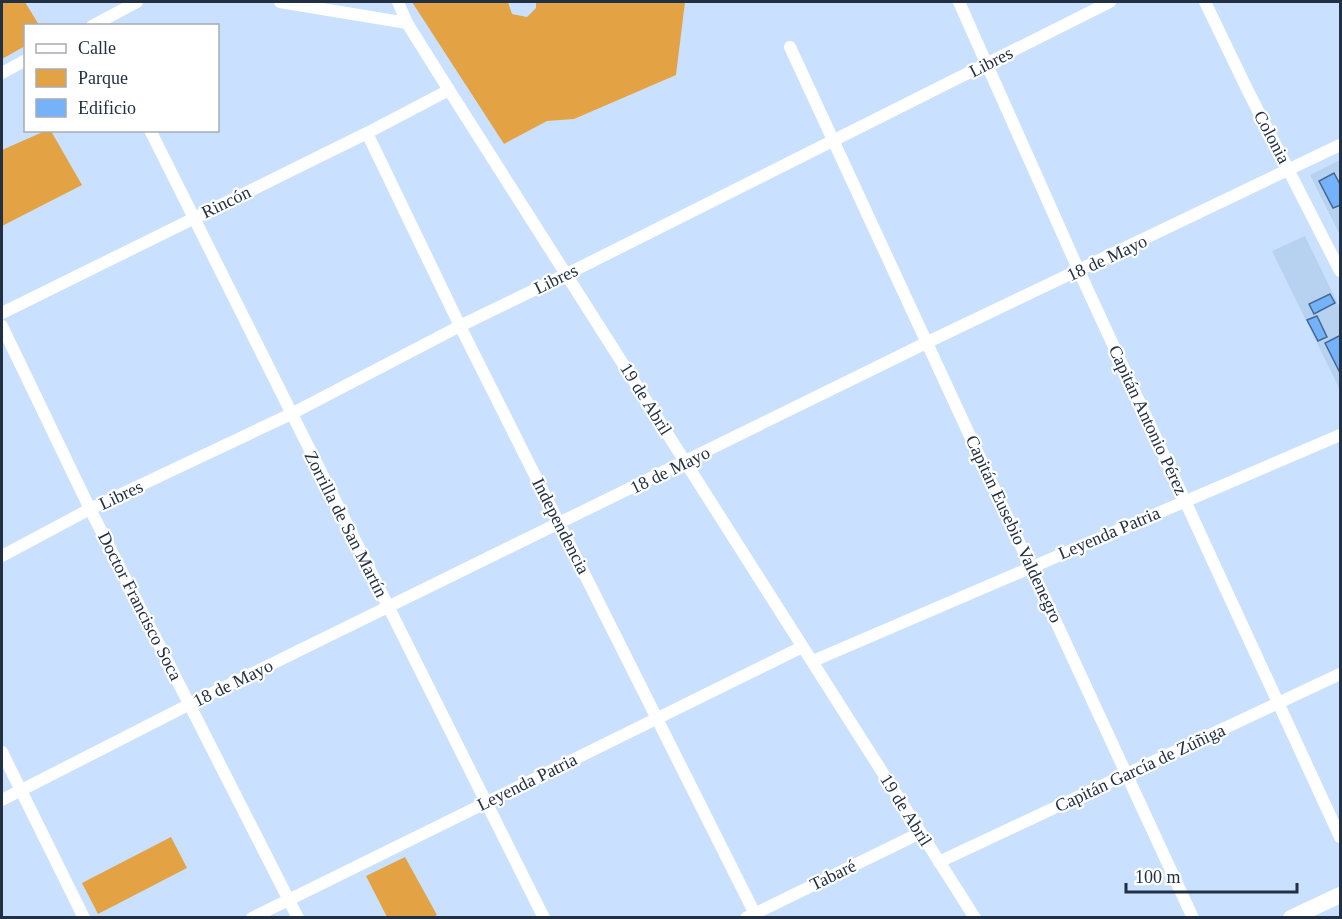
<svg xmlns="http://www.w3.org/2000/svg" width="1342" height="919" font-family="Georgia,serif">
<rect width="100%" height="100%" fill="#c9e1fe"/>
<g fill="#b7d2f1">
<polygon points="1340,160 1340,235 1310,175"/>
<polygon points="1305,236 1340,308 1340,390 1272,251"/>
</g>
<g fill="#e3a344">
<polygon points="2,2 25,2 39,25 26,26 25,46 2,59"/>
<polygon points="412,2 508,2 512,14 527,17 536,8 536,2 685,2 676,75 574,119 547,121 504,144"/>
<polygon points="45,131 51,131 82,185 2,226 2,150"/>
<polygon points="171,837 187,868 98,914 82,883"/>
<polygon points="405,857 437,915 432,917 387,917 366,876"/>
</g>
<g fill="#74b2f9" stroke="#446892" stroke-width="1.5">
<polygon points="1334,173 1341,186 1341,205 1333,208 1319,181"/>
<polygon points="1330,294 1335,303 1314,314 1309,304"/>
<polygon points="1317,316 1327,337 1318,341 1307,320"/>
<polygon points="1341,335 1341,375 1325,343"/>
</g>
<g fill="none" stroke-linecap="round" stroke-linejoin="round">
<g stroke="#fff" stroke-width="12">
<polyline points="280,2 407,23"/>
<polyline points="398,2 407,23 449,90 975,918"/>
<polyline points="959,2 1079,271 1340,837"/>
<polyline points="1205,2 1248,91 1340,271"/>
<polyline points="92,26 137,2"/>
<polyline points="790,47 1193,918"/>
<polyline points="2,73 26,60"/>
<polyline points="150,130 544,918"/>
<polyline points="367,133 460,326 757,918"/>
<polyline points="2,313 367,133 449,90"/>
<polyline points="2,326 90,509 298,918"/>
<polyline points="2,556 90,509 291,414 460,326 567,274 1110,2"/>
<polyline points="813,661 1340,435"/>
<polyline points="2,752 84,918"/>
<polyline points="2,800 190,704 928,342 1340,145"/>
<polyline points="939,862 1340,674"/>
<polyline points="252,918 802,647"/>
<polyline points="746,918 920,833"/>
</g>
<polyline stroke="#fff" stroke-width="16" points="1291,918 1340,895"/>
</g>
<g text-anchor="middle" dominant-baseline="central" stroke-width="4.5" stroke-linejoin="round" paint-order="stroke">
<g font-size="18" fill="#213043" stroke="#fff">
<text transform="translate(991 62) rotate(-27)">Libres</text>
<text transform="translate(1272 137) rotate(62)">Colonia</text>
<text transform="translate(226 202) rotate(-26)">Rincón</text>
<text transform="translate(1107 258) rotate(-25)">18 de Mayo</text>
<text transform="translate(556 279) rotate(-26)">Libres</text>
<text transform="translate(646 399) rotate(58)">19 de Abril</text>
<text transform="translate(1148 420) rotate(65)">Capitán Antonio Pérez</text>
<text transform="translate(670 470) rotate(-26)">18 de Mayo</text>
<text transform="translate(121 495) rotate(-25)">Libres</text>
<text transform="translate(346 524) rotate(63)">Zorrilla de San Martín</text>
<text transform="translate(561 526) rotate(63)">Independencia</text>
<text transform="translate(1014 529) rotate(65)">Capitán Eusebio Valdenegro</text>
<text transform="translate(1109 533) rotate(-23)">Leyenda Patria</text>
<text transform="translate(140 606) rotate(63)">Doctor Francisco Soca</text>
<text transform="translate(233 683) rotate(-26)">18 de Mayo</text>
<text transform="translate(1140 768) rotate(-25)">Capitán García de Zúñiga</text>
<text transform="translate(527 782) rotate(-26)">Leyenda Patria</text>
<text transform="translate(906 810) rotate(58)">19 de Abril</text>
<text transform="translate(833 875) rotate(-26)">Tabaré</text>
</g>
</g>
<rect width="1342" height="919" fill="none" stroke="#213043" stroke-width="6"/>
<rect x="24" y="24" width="195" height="108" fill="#ffffff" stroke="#a6acb4" stroke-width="1.5"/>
<rect x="36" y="44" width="30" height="9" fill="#ffffff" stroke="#a6acb4" stroke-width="1.5"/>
<text x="78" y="54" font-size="18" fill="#213043">Calle</text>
<rect x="36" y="69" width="30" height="18" fill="#e3a344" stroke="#a6acb4" stroke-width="1.5"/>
<text x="78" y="84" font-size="18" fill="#213043">Parque</text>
<rect x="36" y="99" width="30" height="18" fill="#74b2f9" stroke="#a6acb4" stroke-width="1.5"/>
<text x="78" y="114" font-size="18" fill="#213043">Edificio</text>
<path d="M1126 883v9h171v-9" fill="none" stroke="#213043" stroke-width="3"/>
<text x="1135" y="883" font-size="18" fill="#213043" stroke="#ffffff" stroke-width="4.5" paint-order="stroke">100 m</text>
</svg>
